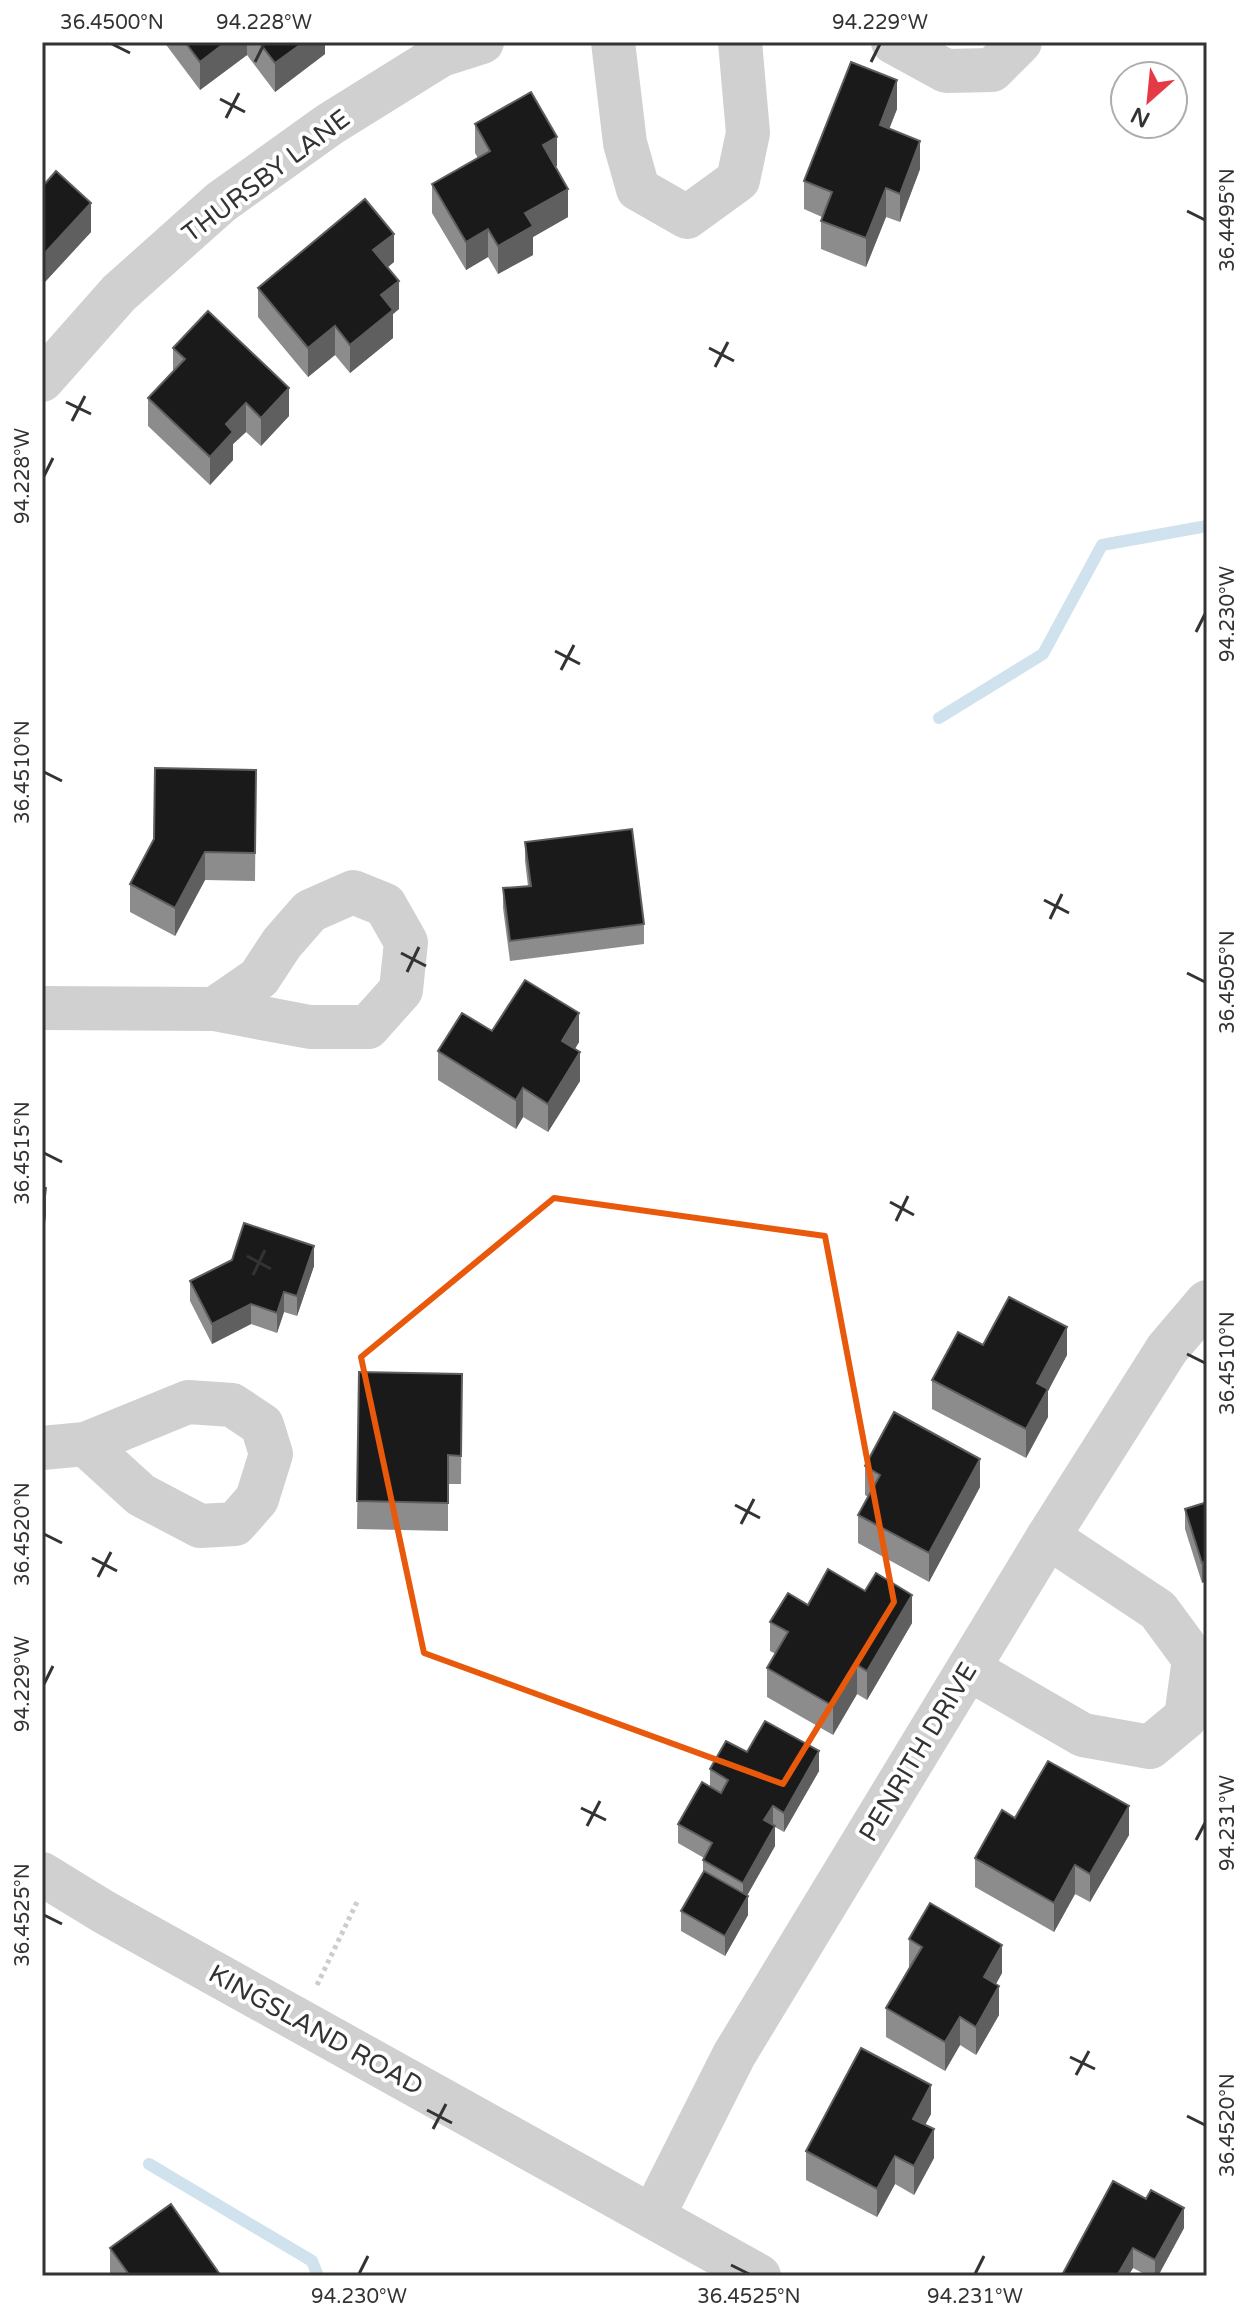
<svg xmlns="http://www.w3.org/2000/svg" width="1249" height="2318" font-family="'Varela Round',sans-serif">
<rect width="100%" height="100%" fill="#fff"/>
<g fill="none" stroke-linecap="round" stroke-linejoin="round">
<g stroke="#cfe2ee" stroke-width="12">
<polyline points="939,718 1043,654 1102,545 1207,526"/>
<polyline points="149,2164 312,2261 318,2276"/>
</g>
<polyline stroke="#cdcdcd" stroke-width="5" stroke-dasharray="4 4" stroke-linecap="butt" points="317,1985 358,1900"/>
<g stroke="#d0d0d0" stroke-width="44">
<polyline points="613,42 625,143 638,189 687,217 738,180 748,133 740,42"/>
<polyline points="893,42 946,71 992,70 1020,42"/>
<polyline points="42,380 119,293 221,202 330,124 441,55 482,42"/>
<polyline points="42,1008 214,1009 310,1027 368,1027 401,990 406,942 385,905 353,892 310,911 282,943 259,978 214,1009"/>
<polyline points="42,1448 85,1444 188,1402 232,1405 262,1425 271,1454 257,1499 235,1524 200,1526 141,1495 85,1444"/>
<polyline points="969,1669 1083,1735 1150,1747 1186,1717 1194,1659 1158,1610 1048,1537"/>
<polyline points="42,1874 104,1912 759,2276"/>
<polyline points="653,2216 734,2055 1048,1537 1167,1349 1207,1302"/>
</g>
</g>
<g fill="#8c8c8c">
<polygon points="164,42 325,42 325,54 275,92 247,55 200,90"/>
<polygon points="897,109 889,128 920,169 900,222 886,217 866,267 821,249 821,221 822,217 804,209 804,181"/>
<polygon points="475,124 557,166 555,166 568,217 533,237 533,255 498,274 488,257 466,270 432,213 432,184 478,158 475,153"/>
<polygon points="42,184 91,232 44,283 42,281"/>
<polygon points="394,262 388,267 399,309 393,314 393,338 350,373 335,355 308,377 258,317 258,288"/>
<polygon points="173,348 289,416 261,446 246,432 233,444 233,460 210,485 148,426 148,398 173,371"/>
<polygon points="256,770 255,881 205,880 175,936 130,912 130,884"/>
<polygon points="525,842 644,924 644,944 510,961 503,908 503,888 528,886 525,861"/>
<polygon points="492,1031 579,1042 575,1049 580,1081 548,1132 523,1117 516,1129 438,1080 438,1051"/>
<polygon points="314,1266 297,1316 284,1312 277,1333 251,1324 212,1344 190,1301 190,1281"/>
<polygon points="983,1345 1067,1355 1048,1391 1048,1417 1026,1458 932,1409 932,1380"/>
<polygon points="359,1372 462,1374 461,1484 448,1484 448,1531 357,1529"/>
<polygon points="865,1466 980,1487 929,1582 858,1543 858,1515 868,1497 865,1495"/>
<polygon points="1207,1502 1202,1583 1185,1529 1185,1509"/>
<polygon points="808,1605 912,1623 867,1700 857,1694 833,1735 767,1697 767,1668 776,1654 770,1651 770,1622"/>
<polygon points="747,1752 819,1771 784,1832 775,1827 775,1846 747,1895 748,1915 725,1956 681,1931 681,1911 703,1872 703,1860 704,1858 678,1843 678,1824 710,1787 710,1769"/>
<polygon points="1015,1818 1129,1835 1090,1902 1075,1894 1054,1932 975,1887 975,1858"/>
<polygon points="909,1939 1002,1973 996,1984 999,2015 976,2055 960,2045 945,2071 886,2037 886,2008 909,1968"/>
<polygon points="931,2114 925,2125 934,2158 914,2195 895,2184 877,2217 806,2180 806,2151"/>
<polygon points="1184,2228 1158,2276 1148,2276 1133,2268 1128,2276 1062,2276"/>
<polygon points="110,2248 221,2276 110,2276"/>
</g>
<g fill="#5f5f5f">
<polygon points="226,42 247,42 247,55 200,90 200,62"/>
<polygon points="304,42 325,42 325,54 275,92 275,63"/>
<polygon points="897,80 897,109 880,153 880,125"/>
<polygon points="557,137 557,166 543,174 543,145"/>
<polygon points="920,141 920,169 900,222 900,194"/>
<polygon points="886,188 886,217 866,267 866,238"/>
<polygon points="568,189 568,217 533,237 533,255 498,274 498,246 525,213"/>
<polygon points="91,203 91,232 44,283 44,254"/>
<polygon points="488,229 488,257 466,270 466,242"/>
<polygon points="394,234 394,262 373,279 373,250"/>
<polygon points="399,281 399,309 393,314 393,338 350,373 350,345 381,295"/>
<polygon points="335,326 335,355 308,377 308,348"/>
<polygon points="289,388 289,416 261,446 261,418"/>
<polygon points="246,403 246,432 233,444 233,460 210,485 210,457 226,424"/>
<polygon points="205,852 205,880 175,936 175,908"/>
<polygon points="579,1013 579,1042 562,1069 562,1041"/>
<polygon points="580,1052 580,1081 548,1132 548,1104"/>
<polygon points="523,1088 523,1117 516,1129 516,1100"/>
<polygon points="46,1188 46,1216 42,1249 42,1221"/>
<polygon points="314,1246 314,1266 297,1316 297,1296"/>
<polygon points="284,1292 284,1312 277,1333 277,1313"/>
<polygon points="251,1304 251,1324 212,1344 212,1324"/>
<polygon points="1067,1327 1067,1355 1048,1391 1048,1417 1026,1458 1026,1429 1037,1383"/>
<polygon points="980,1459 980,1487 929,1582 929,1553"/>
<polygon points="1207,1561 1207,1581 1202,1583 1202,1563"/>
<polygon points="912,1595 912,1623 867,1700 867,1671"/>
<polygon points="857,1665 857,1694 833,1735 833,1706"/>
<polygon points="819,1751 819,1771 784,1832 784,1813"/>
<polygon points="773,1806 773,1826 764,1820"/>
<polygon points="1129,1806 1129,1835 1090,1902 1090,1874"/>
<polygon points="775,1826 775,1846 743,1903 743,1883"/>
<polygon points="1075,1865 1075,1894 1054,1932 1054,1903"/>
<polygon points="748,1896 748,1915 725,1956 725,1936"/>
<polygon points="1002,1945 1002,1973 984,2005 984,1977"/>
<polygon points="999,1986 999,2015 976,2055 976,2027"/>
<polygon points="960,2017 960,2045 945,2071 945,2042"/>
<polygon points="931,2085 931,2114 913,2147 913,2119"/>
<polygon points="934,2129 934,2158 914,2195 914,2166"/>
<polygon points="895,2156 895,2184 877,2217 877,2189"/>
<polygon points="1184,2208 1184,2228 1158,2276 1155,2276 1155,2260"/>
<polygon points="1133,2248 1133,2268 1128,2276 1117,2276"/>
</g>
<g fill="#1a1a1a" stroke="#5f5f5f" stroke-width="2">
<polygon points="185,42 226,42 200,62"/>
<polygon points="259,42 304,42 275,63"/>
<polygon points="851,62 897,80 880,125 920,141 900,194 886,188 866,238 821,221 832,192 804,181"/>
<polygon points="531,92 557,137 543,145 568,189 525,213 533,226 498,246 488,229 466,242 432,184 490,151 475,124"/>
<polygon points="56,171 91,203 44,254 42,253 42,184 43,186"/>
<polygon points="365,199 394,234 373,250 399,281 381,295 393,310 350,345 335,326 308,348 258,288"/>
<polygon points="208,311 289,388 261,418 246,403 226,424 233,432 210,457 148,398 185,359 173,348"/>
<polygon points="155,768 256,770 255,853 205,852 175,908 130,884 154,839"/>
<polygon points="632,829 644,924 510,941 503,888 531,886 525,842"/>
<polygon points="525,980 579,1013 562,1041 580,1052 548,1104 523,1088 516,1100 438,1051 462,1013 492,1031"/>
<polygon points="42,1187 46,1188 42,1221"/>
<polygon points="244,1223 314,1246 297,1296 284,1292 277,1313 251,1304 212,1324 190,1281 232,1260"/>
<polygon points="1009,1297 1067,1327 1037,1383 1048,1389 1026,1429 932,1380 958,1332 983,1345"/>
<polygon points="359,1372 462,1374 461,1456 448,1455 448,1503 357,1501"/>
<polygon points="894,1412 980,1459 929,1553 858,1515 880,1475 865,1466"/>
<polygon points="1207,1502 1207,1561 1202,1563 1185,1509"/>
<polygon points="828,1569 865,1591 876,1573 912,1595 867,1671 857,1665 833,1706 767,1668 788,1632 770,1622 788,1593 808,1605"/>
<polygon points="765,1721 819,1751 784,1813 773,1806 764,1820 775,1826 743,1883 703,1860 712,1843 678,1824 702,1782 721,1793 728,1780 710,1769 726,1741 747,1752"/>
<polygon points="1048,1761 1129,1806 1090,1874 1075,1865 1054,1903 975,1858 1002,1810 1015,1818"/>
<polygon points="704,1871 748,1896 725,1936 681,1911"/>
<polygon points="930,1903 1002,1945 984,1977 999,1986 976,2027 960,2017 945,2042 886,2008 922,1947 909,1939"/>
<polygon points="861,2048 931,2085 913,2119 934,2129 914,2166 895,2156 877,2189 806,2151"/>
<polygon points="1113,2181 1146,2199 1151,2190 1184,2208 1155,2260 1133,2248 1117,2276 1064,2276 1062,2275"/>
<polygon points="171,2204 221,2276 130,2276 110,2248"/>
</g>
<path fill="none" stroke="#e8590c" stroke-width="6" stroke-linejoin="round" d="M554,1198L825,1236L894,1602L783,1784L424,1653L361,1357Z"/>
<path fill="none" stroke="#333" stroke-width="3" d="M112,44L130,53M255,62L264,44M871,62L880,44M220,99L245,112M226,118L239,93M1187,211L1205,220M709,348L734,361M715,367L728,342M66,402L91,414M72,421L85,396M44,476L53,458M1196,632L1205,614M555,651L580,664M561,670L574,645M44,772L62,781M1044,900L1069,913M1050,919L1062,894M401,953L426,966M407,972L419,947M1187,973L1205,982M44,1153L62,1162M890,1202L914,1215M896,1221L908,1196M247,1256L271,1269M253,1275L265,1250M1187,1354L1205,1363M735,1505L760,1518M741,1524L754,1499M44,1534L62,1543M92,1558L117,1571M98,1577L111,1552M44,1684L53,1666M581,1808L606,1820M587,1826L600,1801M1196,1840L1205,1823M44,1915L62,1924M1070,2057L1095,2069M1076,2075L1089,2051M427,2110L452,2123M1187,2116L1205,2125M433,2129L446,2104M731,2265L749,2274M359,2274L368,2256M975,2274L984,2256"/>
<g text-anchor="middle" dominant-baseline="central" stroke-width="8" stroke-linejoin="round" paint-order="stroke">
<g font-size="26" fill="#333" stroke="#fff">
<text transform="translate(266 176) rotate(-37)">THURSBY LANE</text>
<text transform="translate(918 1752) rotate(-59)">PENRITH DRIVE</text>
<text transform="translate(316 2030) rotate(29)">KINGSLAND ROAD</text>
</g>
</g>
<rect width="1249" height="2318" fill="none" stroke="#ffffff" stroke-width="88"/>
<g transform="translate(1149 100) rotate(207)"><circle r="38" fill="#ffffff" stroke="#adadad" stroke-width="2"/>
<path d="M0-6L14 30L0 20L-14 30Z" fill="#e63946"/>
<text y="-12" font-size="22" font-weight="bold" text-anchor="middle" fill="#333333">N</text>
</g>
<rect x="44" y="44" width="1161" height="2230" fill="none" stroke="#333" stroke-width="3"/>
<g font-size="20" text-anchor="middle" fill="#333">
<text x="112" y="29">36.4500°N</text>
<text x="264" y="29">94.228°W</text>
<text x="880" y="29">94.229°W</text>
<text transform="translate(1227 220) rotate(-90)" y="7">36.4495°N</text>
<text transform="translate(22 476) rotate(-90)" y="7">94.228°W</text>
<text transform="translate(1227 614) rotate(-90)" y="7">94.230°W</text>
<text transform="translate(22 772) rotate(-90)" y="7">36.4510°N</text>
<text transform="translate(1227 982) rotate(-90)" y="7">36.4505°N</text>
<text transform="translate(22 1153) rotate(-90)" y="7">36.4515°N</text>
<text transform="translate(1227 1363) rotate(-90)" y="7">36.4510°N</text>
<text transform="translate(22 1534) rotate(-90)" y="7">36.4520°N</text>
<text transform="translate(22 1684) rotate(-90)" y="7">94.229°W</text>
<text transform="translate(1227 1823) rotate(-90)" y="7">94.231°W</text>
<text transform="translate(22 1915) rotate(-90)" y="7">36.4525°N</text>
<text transform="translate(1227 2125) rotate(-90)" y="7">36.4520°N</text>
<text x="359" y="2303">94.230°W</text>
<text x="749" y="2303">36.4525°N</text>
<text x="975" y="2303">94.231°W</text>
</g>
</svg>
